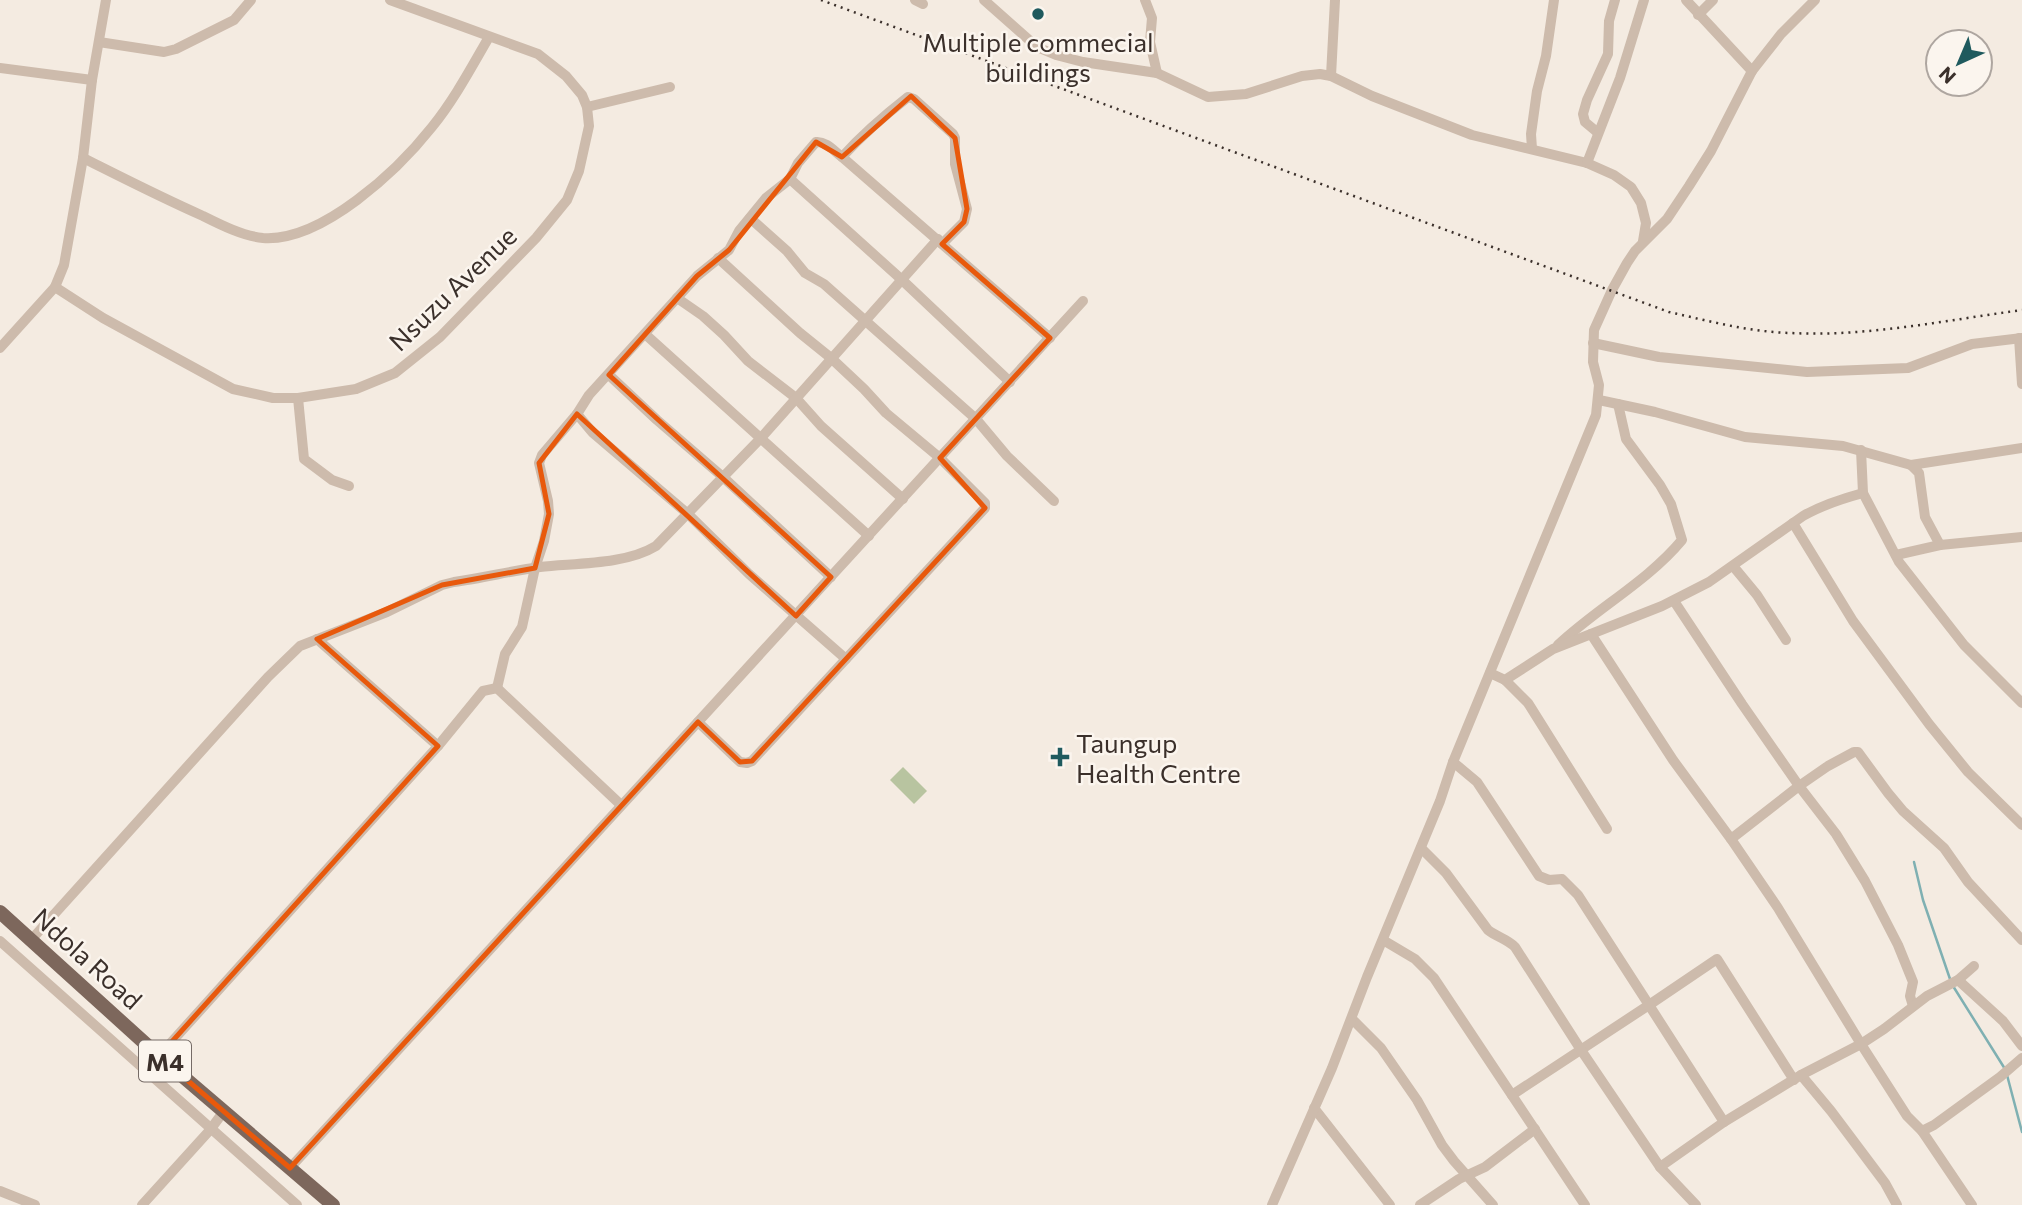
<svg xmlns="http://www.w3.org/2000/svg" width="2022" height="1205" font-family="Commissioner,sans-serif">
<rect width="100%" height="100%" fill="#f4ebe1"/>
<polygon fill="#b8c4a0" points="903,767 927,791 914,804 890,780"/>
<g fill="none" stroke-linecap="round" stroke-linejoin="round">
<g stroke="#7fb0b2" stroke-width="2.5">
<polyline points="1914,862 1923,900 1950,979"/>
<polyline points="1953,986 2005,1069"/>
<polyline points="2007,1075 2022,1132"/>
</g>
<g stroke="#cdbbac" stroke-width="10">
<polyline points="915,0 923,4"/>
<polyline points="984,0 1037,47 1056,55 1083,62 1157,73 1208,97 1246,94 1302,76 1320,74 1331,76 1372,96 1472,135 1587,163 1614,175 1631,187 1641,203 1646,223 1643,241"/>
<polyline points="1145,0 1152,18 1150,42 1157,73"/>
<polyline points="1686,0 1752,71"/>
<polyline points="1698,15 1713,0"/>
<polyline points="99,42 164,52 176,49 234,20 251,0"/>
<polyline points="0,68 92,80"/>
<polyline points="1331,76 1335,0"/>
<polyline points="587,107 670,87"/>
<polyline points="1597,132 1585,122 1583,114 1587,100 1608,54 1609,21 1615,0"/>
<polyline points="1532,149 1531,134 1537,91 1546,56 1554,0"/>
<path d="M842,157C862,135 885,115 908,97L914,99L953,134L955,138V164L967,209L964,222L942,244"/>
<path d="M83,158C123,178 162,198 203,216C221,225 243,236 263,238C322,242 398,170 432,127C454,100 471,68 489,37"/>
<polyline points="1587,163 1620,78 1644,0"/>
<polyline points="790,179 901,279 1010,382"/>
<polyline points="750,218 787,251 805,273 824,284 976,419 1007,456 1054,501"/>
<polyline points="55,287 103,318 233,389 273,398 298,398 356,389 395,373 440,337 536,238 567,200 579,171 589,126 587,107 582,95 566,76 538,54 390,0"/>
<polyline points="677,298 703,316 724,335 748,361 796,398 821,426 903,499"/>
<polyline points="645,334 869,536"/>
<polyline points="2019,338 2022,384"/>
<polyline points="1593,343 1659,357 1807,372 1908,368 1972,344 2022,338"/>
<polyline points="0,348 55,287 64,265 83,158 92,80 106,0"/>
<polyline points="609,375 657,420 724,478 831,577"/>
<polyline points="298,398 304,459 332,480 349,486"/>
<polyline points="1599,400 1655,412 1745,437 1843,446 1911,465"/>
<polyline points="1861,450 1863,493 1899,562 1964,645 2022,703"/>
<polyline points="1793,523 1853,621 1929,724 1968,772 2022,825"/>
<polyline points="1940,545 1925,517 1919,473 1911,465 2022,448"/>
<polyline points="1896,555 1940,545 2022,537"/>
<polyline points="1733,566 1757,595 1786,640"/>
<polyline points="1674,601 1742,704 1799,786 1836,834 1865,881 1898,945 1913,982 1910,996 1913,1006"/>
<polyline points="1591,634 1673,760 1731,839 1778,908 1861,1044 1907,1116 1922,1131 1972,1205"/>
<polyline points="317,639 438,746"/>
<path d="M1558,645C1597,608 1647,582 1682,540L1671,504L1660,485L1626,439L1618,404"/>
<path d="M846,659L749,574L688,514L593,433L577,414L589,395L697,276L729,250L739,231L766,198L790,179L798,163L816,142C826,141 834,151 842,157L1050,338"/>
<path d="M1490,673L1505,680L1553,649L1662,606L1709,582L1803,516C1822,505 1841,499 1863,493"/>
<polyline points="1505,680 1528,703 1607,829"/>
<polyline points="497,688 505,654 522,627 535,568 544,541 549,514 548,501 539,463 542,455 577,414"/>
<polyline points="698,722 740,762 747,763 752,761 985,508 985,503 940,458 886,413 864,389 831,358 800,333 718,258"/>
<polyline points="1453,762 1477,782 1539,876 1549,880 1562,879 1578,895 1649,1005 1512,1095"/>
<polyline points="1731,839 1799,786 1828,766 1854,752 1858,752 1888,793 1903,811 1944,848 1968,882 2022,940"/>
<path d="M1421,848L1446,873L1488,930C1497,937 1507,939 1515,947L1581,1050L1660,1167L1696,1205"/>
<path d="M31,940L268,677L300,646L387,612L442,585L454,582C483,578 511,571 540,567C575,563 625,565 656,546L761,438L938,239"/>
<polyline points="1383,940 1415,959 1434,978 1585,1205"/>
<polyline points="0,941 297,1205"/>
<polyline points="1958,980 2003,1021 2022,1046"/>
<polyline points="1352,1019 1381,1048 1417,1100 1442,1145 1454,1161 1493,1205"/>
<polyline points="159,1056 438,746 483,691 497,688 621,805"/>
<polyline points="1801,1075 1831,1111 1885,1183 1897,1205"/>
<polyline points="1314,1108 1390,1205"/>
<polyline points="1724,1122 1649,1005 1717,959 1794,1080"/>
<polyline points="1922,1131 1934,1125 2000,1077 2022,1058"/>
<polyline points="1660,1167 1724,1122 1801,1075 1861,1044 1884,1029 1927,996 1958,980 1974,966"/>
<polyline points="290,1168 1083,301"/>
<polyline points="0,1191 35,1205"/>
<polyline points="142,1205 210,1130 224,1111"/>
<polyline points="1272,1205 1332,1068 1367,977 1440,801 1453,762 1596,415 1599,385 1593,362 1594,330 1612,290 1627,263 1635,251 1667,219 1689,186 1711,151 1752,71 1781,34 1815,0"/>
<polyline points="1420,1205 1459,1179 1485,1167 1535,1129"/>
</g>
<polyline stroke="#7d675c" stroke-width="14" points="0,912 159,1056 333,1205"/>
<path stroke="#3b302b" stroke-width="2.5" stroke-dasharray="2 5" stroke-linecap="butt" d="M821,0L1669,312C1709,321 1749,332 1791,333C1867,337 1947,320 2022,310"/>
</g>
<path fill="none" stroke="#e8590c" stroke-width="5" stroke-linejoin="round" d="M911,96L955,138L967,209L964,222L942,244L1050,338L940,458L985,508L752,761L740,762L698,722L290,1168L159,1056L438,746L317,639L442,585L535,568L549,514L539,463L577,414L796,616L831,577L609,375L697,276L729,250L816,142L842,157Z"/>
<g fill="#1f5a5e" stroke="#fbf5ee" stroke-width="2.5">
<circle cx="1038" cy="14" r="7"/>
<path d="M1056.5 746.5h7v7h7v7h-7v7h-7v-7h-7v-7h7z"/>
</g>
<g text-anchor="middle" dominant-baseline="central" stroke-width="5" stroke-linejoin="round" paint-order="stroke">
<rect fill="#fbf5ee" stroke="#756b66" stroke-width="2" x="139" y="1040.5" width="52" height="41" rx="5"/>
<g font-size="24" font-weight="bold" fill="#3b302b">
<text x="165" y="1061">M4</text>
</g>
<g font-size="26" fill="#3b302b" stroke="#fbf5ee">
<text x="1038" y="41">Multiple commecial<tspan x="1038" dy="30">buildings</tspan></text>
<text x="1076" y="742" text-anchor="start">Taungup<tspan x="1076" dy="30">Health Centre</tspan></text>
</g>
<g font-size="26" fill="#3b302b" stroke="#fbf5ee">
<text transform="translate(452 288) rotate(-44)">Nsuzu Avenue</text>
<text transform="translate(88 958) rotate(42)">Ndola Road</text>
</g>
</g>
<g transform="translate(1959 63) rotate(224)"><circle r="33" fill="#fbf5ee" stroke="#aea6a0" stroke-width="2"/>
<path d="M0-5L12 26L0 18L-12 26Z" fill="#1f5a5e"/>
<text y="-10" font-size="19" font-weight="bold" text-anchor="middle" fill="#3b302b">N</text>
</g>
</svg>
